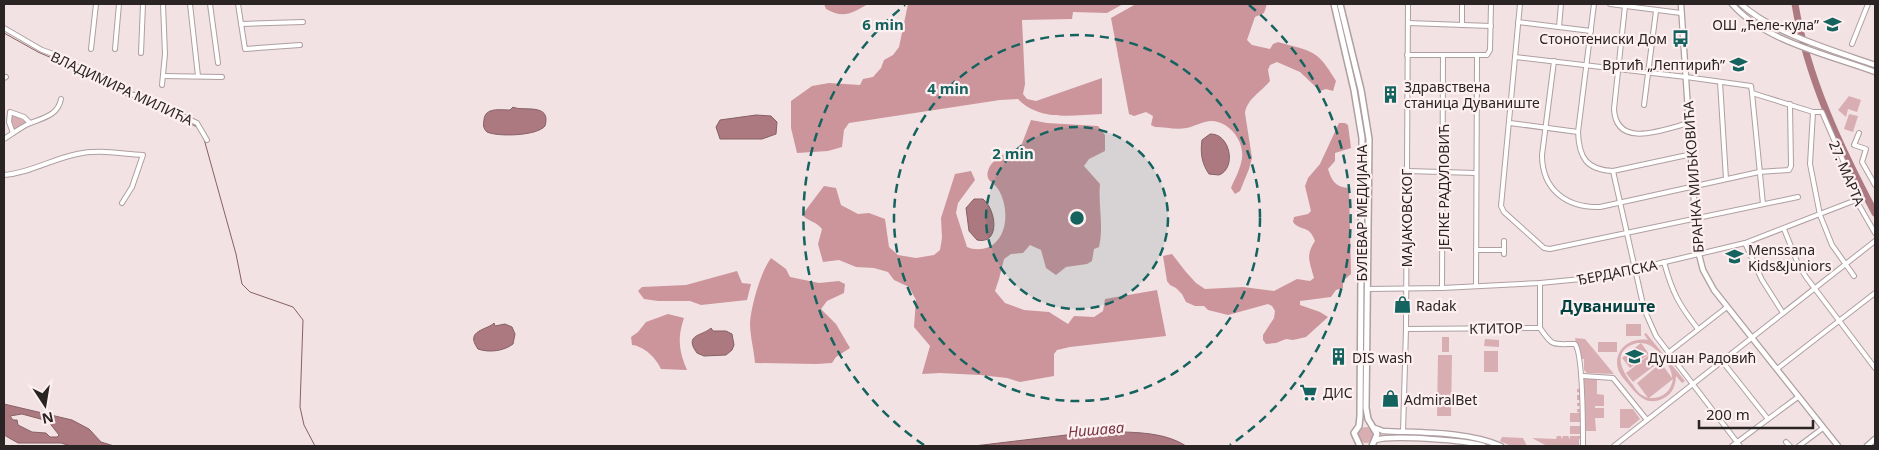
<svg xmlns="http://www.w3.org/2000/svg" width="1879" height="450" font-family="'Noto Sans',sans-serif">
<rect width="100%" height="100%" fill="#f3e2e3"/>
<g fill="#d8aeb3" fill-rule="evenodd">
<polygon points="1849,96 1861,100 1857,112 1848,109 1846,117 1838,110"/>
<polygon points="13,114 26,122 14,130 10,121 11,115"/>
<polygon points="1849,114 1858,116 1853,132 1844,129"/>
<rect x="1626" y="324" width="15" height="12"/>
<path d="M1646,333L1685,381L1682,383L1676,376C1676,385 1672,394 1664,398C1648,407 1638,396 1629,385C1625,380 1620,375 1618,369C1613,349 1631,337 1648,340L1644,334ZM1637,343C1641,343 1645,343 1649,345C1659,349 1673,368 1672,378L1661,363L1637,383L1648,398C1640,395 1637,391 1633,385C1621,370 1611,350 1637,343ZM1673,379C1671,392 1662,399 1649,398Z"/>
<rect x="1442" y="337" width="7" height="15"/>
<polygon points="1575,338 1585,339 1614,374 1587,373 1584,370 1584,359 1579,359"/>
<polygon points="1485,339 1499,340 1499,347 1484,346"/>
<rect x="1598" y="342" width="19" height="10"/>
<polygon points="1641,343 1649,354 1630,368 1622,358"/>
<rect x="1484" y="351" width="14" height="21"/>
<polygon points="1654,351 1662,360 1633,382 1626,373"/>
<polygon points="1438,355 1452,355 1451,416 1437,416"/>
<polygon points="1583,376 1597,377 1597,394 1604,395 1604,406 1595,406 1595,408 1604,408 1604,418 1595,418 1596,431 1586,431 1582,434 1570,434 1570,426 1581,426 1581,422 1570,422 1570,413 1581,413 1577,412 1577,409 1581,409 1581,406 1577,406 1577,403 1581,403 1581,400 1577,400 1577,395 1581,395 1581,393 1577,392 1577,389 1581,389"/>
<polygon points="1620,409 1633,409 1640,419 1629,428 1620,428"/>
<circle cx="1366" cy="435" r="8"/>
<polygon points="1557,436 1561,436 1562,439 1563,436 1568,436 1570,439 1570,436 1583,436 1583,439 1579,439 1579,446 1547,446 1532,438 1556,439"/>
<polygon points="1502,437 1523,438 1527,446 1511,446 1500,441"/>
</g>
<g fill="#cb959b">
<path d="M824,4H868C852,13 844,19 826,9Z"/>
<path d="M908,4H1123L1107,13L1073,12L1072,19L1022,20L1025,84L1023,94L1027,99L1036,101L1102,78V114C1074,115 1040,122 1018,99L1000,100L849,123L844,130L842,147L828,151L797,153L791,128V101L812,86L829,83L860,85L863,79L873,77L881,68L884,60L893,55L899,47Z"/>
<path d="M1136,4H1267L1264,13L1255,17L1247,40L1252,45L1270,49L1273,44L1278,42C1313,52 1317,49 1336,81L1333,91L1326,89L1320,91L1300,72L1277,62L1270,65L1268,70L1270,81C1261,92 1247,99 1245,113L1252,158L1249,169L1240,191L1235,194L1231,188C1234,180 1239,172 1241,163C1247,144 1231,122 1212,121C1202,121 1194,127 1186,128C1176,130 1165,127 1155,127L1151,125L1153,116L1146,112L1134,116L1129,114L1111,18Z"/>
<path d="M1031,120L1047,123L1098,126L1105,135V151L1089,159L1084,166L1100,184C1098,205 1104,226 1099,247L1094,249L1092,261L1087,264L1066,267L1056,275L1046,268L1041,250L1030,245L1023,253L1011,254L1004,259L999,279L995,291L1005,303L1024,310L1049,312L1068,324L1074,316L1094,317L1103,311L1105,299L1157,290L1166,336L1070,347L1057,350L1054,354V376L1020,382L1007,378L980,375L940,373L922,374L930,346L914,327L916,300L909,287L894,280L888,272L874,268L856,267L839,260L823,262L818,244L822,229C817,222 808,221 802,215L824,186L836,188L841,205L858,214L869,213L885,219L889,247L898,255L916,258L934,255L940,250L942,238L941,218L955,174L971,171L975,180L958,203L956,213L967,247C974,250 981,250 989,247C1009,237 1009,206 998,189C994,182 985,181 988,171C992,157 1010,152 1021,146Z"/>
<path d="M1339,123H1345L1348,125L1351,148L1335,153V161L1328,169C1332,182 1336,187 1349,188L1351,274L1343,281V288L1336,290L1331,297L1300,301V305L1320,312L1328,317L1306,337L1293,340L1286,339L1276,343L1266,344L1263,340V335L1274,318L1275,311L1272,306L1268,304L1228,315L1208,310L1204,306H1195L1186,302L1182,294L1176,288L1170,285L1167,281L1163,256L1172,254L1186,272L1196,283L1205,289L1243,287L1274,291L1297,279L1310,281L1314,278C1310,262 1305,256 1315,241C1309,224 1301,232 1293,222L1294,217L1308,214L1311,211L1305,186L1308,178L1320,164Z"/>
<path d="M771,258L786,269L790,277L819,283L839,281L845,284L844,293L827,301L821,309L836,324L850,348L836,357L832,363L816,364L755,363C754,350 750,336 750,323C751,306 761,271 771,258Z"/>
<polygon points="737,271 742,283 751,284 747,300 701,305 690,301 658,301 644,299 638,291 642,287 686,285"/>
<path d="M668,314L684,318C677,338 679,351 687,370L661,369C656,358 644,346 632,345L631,337L638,332L646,322Z"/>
</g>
<g fill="#ad7980" stroke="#866064" fill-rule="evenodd">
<path d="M513,107C522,112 552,102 545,126C537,136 498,137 487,132C483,128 483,125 484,120C485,107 500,110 510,110Z"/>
<polygon points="756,115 771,116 777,122 776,134 762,139 720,139 716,127 720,120"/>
<path d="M1210,134C1230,133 1237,168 1219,175L1209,174C1202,164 1200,153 1202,140Z"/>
<path d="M974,199H983C996,209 1001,245 977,240L969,231L966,208Z"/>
<path d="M494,323L495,326L505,324L512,327L515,334L513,344C504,351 489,353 478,349C464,330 488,330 494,323Z"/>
<path d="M711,328L713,331H726L732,334L734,345L732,350L726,355L704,356L697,353C683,334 703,336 711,328Z"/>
<path d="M4,404L72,420L89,429L101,442L114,446H71L61,443H18L4,435ZM22,414L48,421L59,435L57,437H50L46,433L32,432L18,425L17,420H13L10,416Z"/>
<path d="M1100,431C1129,433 1161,430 1186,446H974Z"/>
</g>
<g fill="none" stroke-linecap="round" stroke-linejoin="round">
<g stroke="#866064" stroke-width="1">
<polyline points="4,33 38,52 116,86"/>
<polyline points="119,89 126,96 141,99 197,127"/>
<polyline points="204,139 236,254 242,284 250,292 293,307 303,320 300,407 304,425 315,446"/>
</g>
<path stroke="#ad7980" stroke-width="7" d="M1795,4C1807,77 1840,147 1875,213"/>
<defs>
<g id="minor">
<polyline points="190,4 198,76"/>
<polyline points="210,4 218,63"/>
<polyline points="238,4 245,49 300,45"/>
<polyline points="1520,4 1501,206 1504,212 1544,248 1550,249 1798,197"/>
<path d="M1594,4L1578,132C1579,157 1586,170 1613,171L1692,154"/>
<polyline points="1610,4 1681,13"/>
<path d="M1625,6L1614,109C1616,150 1665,129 1689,123"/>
<polyline points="1518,22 1591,31"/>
<polyline points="1408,23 1491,26"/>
<polyline points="241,24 303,22"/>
<polyline points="1462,25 1462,4"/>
<polyline points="1559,27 1561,4"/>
<polyline points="4,28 42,50 59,56 68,63 110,80 128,94 141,96 197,123 207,140"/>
<polyline points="1852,44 1868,4"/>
<polyline points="91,49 96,4"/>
<polyline points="115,49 119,4"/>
<polyline points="141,53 143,4"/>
<polyline points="1407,55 1487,55 1490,50 1491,4"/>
<polyline points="1515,57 1686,77 1751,86 1752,93 1813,112 1822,112 1857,193 1856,200 1875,233"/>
<path d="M1554,61L1542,155C1542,190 1567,208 1600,207L1759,172L1789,170L1791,166L1790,104"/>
<polyline points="163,76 222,77"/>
<polyline points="4,78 6,77"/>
<polyline points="1720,82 1726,179"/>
<polyline points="162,85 165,54 163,4"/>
<polyline points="1752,93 1763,204"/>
<polyline points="1644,105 1656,11"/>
<polyline points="1813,112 1810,164 1820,215 1832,245 1854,276"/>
<polyline points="1510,123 1578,132"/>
<polyline points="13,133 9,122 10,112 24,117 30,123"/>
<polyline points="1859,133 1854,145 1866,149 1862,162 1875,185"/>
<path d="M4,139C12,134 20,128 28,124C42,118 58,116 61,99"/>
<polyline points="1407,171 1476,173"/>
<polyline points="1613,171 1644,309 1656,336 1740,446"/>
<path d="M4,175C30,173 52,159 77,154C99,149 121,154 143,155L132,187L122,203"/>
<polyline points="1784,229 1798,264 1806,277 1875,368"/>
<polyline points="1745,243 1762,280 1783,313"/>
<polyline points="1476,250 1504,250"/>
<polyline points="1504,254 1504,241"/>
<path d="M1664,262C1672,292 1679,305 1698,329"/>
<polyline points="1540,283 1540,328"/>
<polyline points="1476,286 1477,56"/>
<polyline points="1442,288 1443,55"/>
<polyline points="1368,289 1442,288 1540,283 1602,277 1745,243 1856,200"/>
<path d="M1540,328C1553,347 1552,344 1575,344C1583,354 1583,428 1583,446"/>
<polyline points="1406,329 1540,328"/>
<polyline points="1668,353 1727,307"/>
<polyline points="1722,361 1768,419"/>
<polyline points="1777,369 1875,293"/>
<polyline points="1583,376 1613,378 1647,420"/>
<polyline points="1403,432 1406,329 1408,4"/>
<polyline points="1786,442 1790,446"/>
<polyline points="1614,446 1875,241"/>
<polyline points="1732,446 1798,397"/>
<polyline points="1799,446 1823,428"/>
</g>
<g id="tertiary">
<polyline points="1681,4 1697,247 1703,270 1714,290 1838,446"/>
<path d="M1732,4C1764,41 1829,55 1875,72"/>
<path d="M1741,4C1772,33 1835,51 1875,65"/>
<path d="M1375,428L1383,431C1421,433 1466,431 1501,446"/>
<path d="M1376,440C1391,435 1467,440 1484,446"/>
<polyline points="1867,446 1875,439"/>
</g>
<g id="secondary">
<polyline points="1334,4 1354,90 1362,138 1360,416 1359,426 1354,433 1360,446"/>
<polyline points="1340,4 1361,90 1369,139 1366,408 1368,419 1377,434 1372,446"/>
</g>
</defs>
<use href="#minor" stroke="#af9fa1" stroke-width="6"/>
<use href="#tertiary" stroke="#af9fa1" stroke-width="7"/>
<use href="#secondary" stroke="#af9fa1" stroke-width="8"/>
<use href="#minor" stroke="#fff" stroke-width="4"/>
<use href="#tertiary" stroke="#fff" stroke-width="4.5"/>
<use href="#secondary" stroke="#fff" stroke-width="5"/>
</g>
<circle cx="1077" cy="218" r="91" fill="#14635f" fill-opacity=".12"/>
<g fill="none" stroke="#14635f" stroke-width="2.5" stroke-dasharray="9 6">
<circle cx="1077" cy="218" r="91"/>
<circle cx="1077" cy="218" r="183"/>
<path d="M924 445A274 274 0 0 1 905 5M1249 5A274 274 0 0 1 1230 445"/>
</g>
<defs>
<symbol id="school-bare" viewBox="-9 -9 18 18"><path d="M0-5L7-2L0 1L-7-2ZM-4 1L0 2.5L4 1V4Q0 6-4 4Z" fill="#14635f" stroke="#fef0f1" stroke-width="2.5" paint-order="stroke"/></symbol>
<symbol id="bus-bare" viewBox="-9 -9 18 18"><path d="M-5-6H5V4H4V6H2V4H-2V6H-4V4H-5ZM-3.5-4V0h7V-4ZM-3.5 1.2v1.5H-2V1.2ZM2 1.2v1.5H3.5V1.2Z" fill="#14635f" stroke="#fef0f1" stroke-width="2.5" paint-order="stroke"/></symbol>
<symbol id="building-bare" viewBox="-9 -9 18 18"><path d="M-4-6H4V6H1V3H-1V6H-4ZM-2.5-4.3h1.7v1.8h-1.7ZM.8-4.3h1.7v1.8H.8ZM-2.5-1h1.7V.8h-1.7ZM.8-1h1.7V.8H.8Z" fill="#14635f" stroke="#fef0f1" stroke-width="2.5" paint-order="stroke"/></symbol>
<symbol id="shop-bare" viewBox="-9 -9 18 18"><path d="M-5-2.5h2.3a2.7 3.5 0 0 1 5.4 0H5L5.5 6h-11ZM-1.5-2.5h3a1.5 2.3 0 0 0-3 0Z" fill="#14635f" stroke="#fef0f1" stroke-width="2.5" paint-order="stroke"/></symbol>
<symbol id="supermarket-bare" viewBox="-9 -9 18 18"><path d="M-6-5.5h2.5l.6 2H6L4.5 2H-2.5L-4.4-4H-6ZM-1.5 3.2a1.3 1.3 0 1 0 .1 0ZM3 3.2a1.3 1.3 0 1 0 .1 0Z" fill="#14635f" stroke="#fef0f1" stroke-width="2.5" paint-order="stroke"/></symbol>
</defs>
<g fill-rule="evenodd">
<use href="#school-bare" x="1820" y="12" width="25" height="25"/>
<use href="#bus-bare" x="1668" y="26" width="25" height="25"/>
<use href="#school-bare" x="1726" y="52" width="25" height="25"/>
<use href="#building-bare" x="1378" y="82" width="25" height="25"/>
<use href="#school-bare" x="1722" y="244" width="25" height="25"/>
<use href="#shop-bare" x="1390" y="292" width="25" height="25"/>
<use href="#building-bare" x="1326" y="344" width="25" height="25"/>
<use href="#school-bare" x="1622" y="344" width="25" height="25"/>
<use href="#supermarket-bare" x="1296" y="380" width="25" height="25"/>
<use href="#shop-bare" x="1378" y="386" width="25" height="25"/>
</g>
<g text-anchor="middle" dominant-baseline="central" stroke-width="4.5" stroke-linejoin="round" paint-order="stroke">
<g font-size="14" fill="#2a2424" stroke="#fef0f1" text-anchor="start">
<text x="1819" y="24" text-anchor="end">ОШ „Ћеле-кула”</text>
<text x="1667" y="38" text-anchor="end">Стонотениски Дом</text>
<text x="1725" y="64" text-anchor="end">Вртић „Лептирић”</text>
<text x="1404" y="86">Здравствена<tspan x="1404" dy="16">станица Дуваниште</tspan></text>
<text x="1748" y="249">Menssana<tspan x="1748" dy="16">Kids&amp;Juniors</tspan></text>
<text x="1416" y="305">Radak</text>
<text x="1352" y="357">DIS wash</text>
<text x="1648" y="357">Душан Радовић</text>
<text x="1323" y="392">ДИС</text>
<text x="1404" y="399">AdmiralBet</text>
</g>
<g font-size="14" fill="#2a2424" stroke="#fef0f1">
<text transform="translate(122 88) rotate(25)">ВЛАДИМИРА МИЛИЋА</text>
<text transform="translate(1847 173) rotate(67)">27. МАРТА</text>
<text transform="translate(1693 177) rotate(-94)">БРАНКА МИЉКОВИЋА</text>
<text transform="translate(1443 187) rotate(-90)">ЈЕЛКЕ РАДУЛОВИЋ</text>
<text transform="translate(1361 213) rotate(-90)">БУЛЕВАР МЕДИЈАНА</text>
<text transform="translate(1406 218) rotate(-90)">МАЈАКОВСКОГ</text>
<text transform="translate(1617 272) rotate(-11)">ЂЕРДАПСКА</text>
<text transform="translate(1496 328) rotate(-1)">КТИТОР</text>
</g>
<g font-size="15" font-style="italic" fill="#793542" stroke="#fef0f1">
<text transform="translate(1096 429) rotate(-5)">Нишава</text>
</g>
<g font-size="16" font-weight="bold" fill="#004240" stroke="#fef0f1">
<text x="1608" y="306">Дуваниште</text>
</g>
</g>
<circle cx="1077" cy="218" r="8" fill="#14635f" stroke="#fef0f1" stroke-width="2.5"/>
<g font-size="15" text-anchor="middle" font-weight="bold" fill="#14635f" stroke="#fef0f1" stroke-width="4.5" stroke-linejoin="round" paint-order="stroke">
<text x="883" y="30">6 min</text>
<text x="948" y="94">4 min</text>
<text x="1013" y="159">2 min</text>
</g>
<rect width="1879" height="450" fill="none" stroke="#2a2424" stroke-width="10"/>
<g transform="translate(45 405) rotate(168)" stroke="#fef0f1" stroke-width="4" paint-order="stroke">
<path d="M0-4L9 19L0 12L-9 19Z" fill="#2a2424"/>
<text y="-8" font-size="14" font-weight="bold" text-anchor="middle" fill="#2a2424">N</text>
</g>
<path d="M1699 420v8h114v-8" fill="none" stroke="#2a2424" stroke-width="2.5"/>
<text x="1706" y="420" font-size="15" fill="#2a2424" stroke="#fef0f1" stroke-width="4" paint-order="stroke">200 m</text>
</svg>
